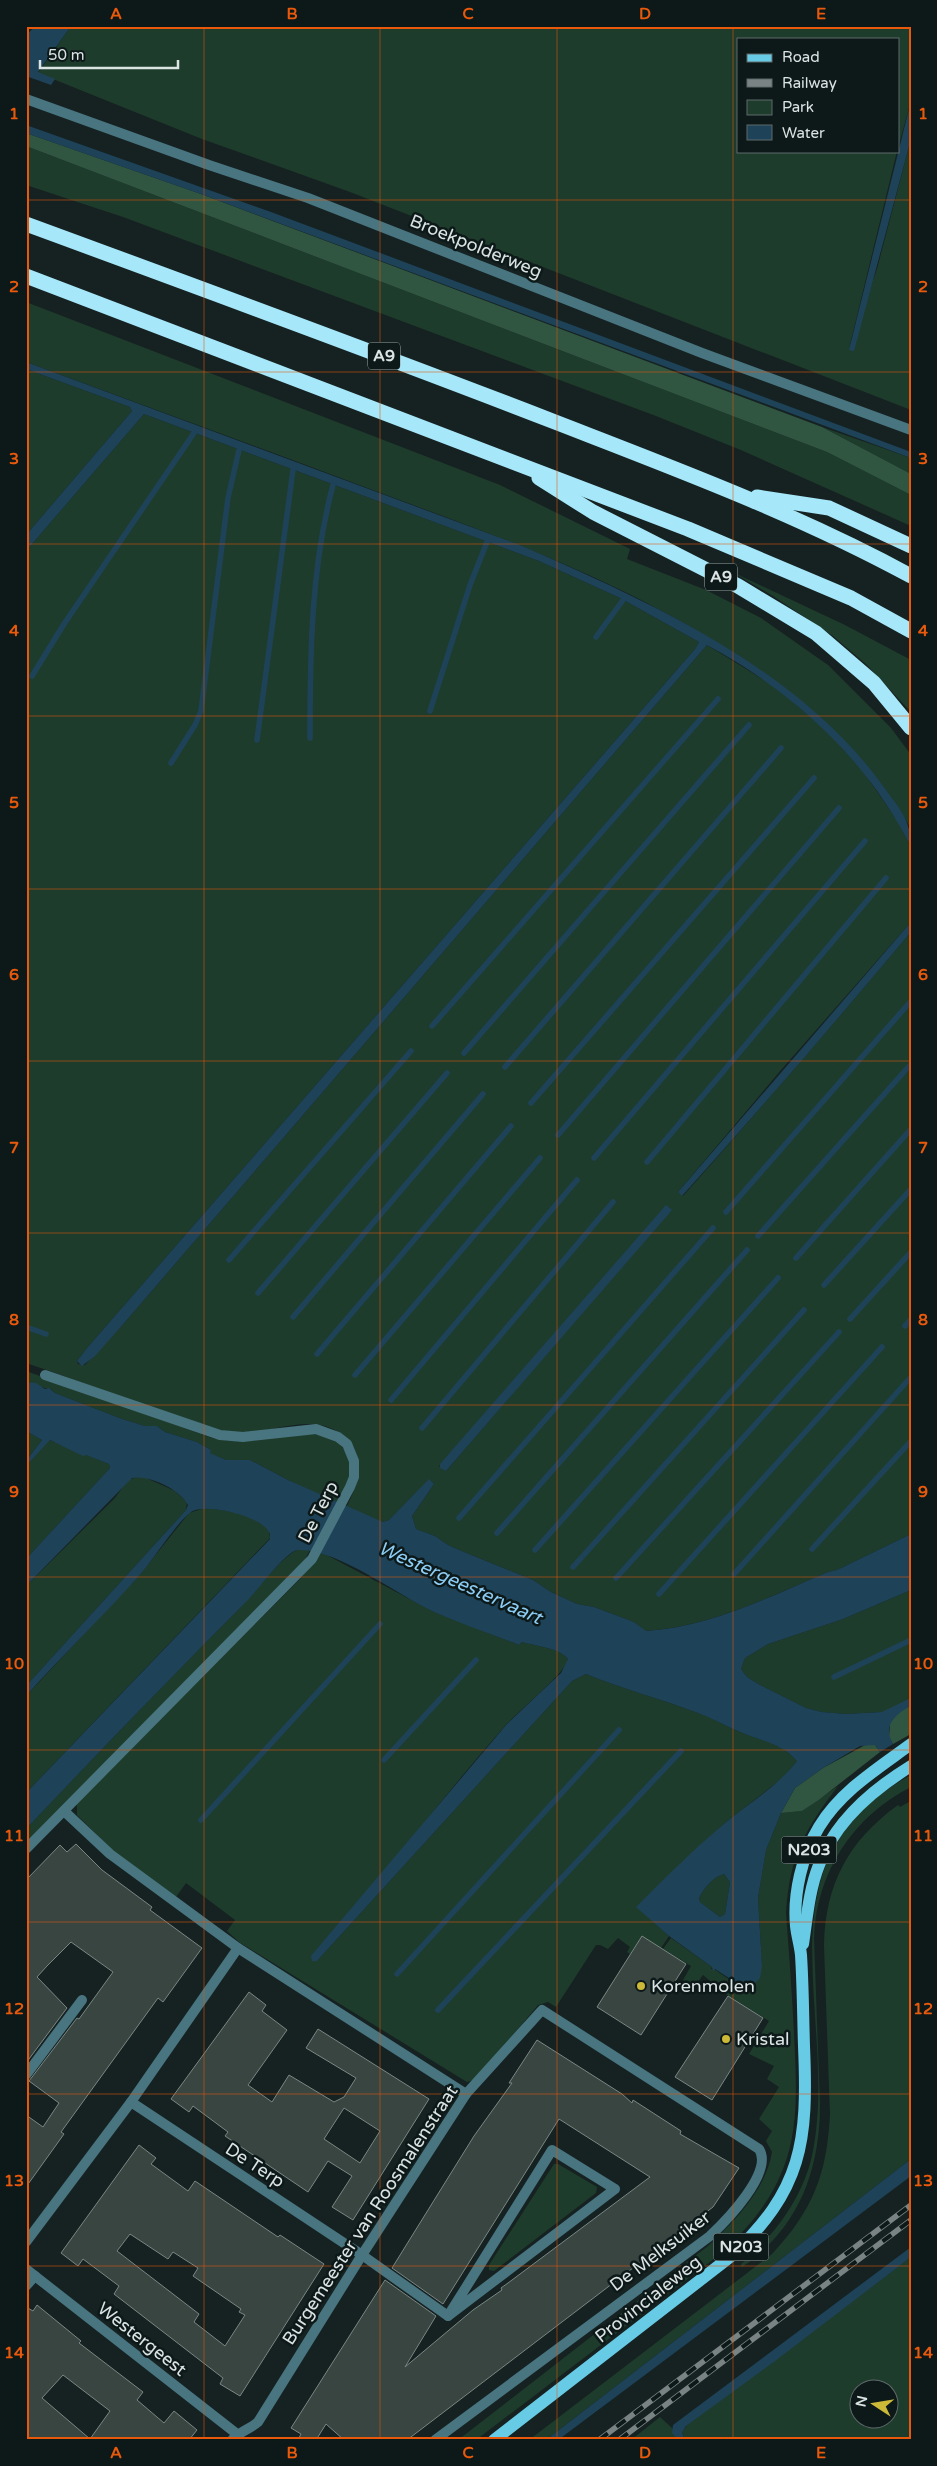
<svg xmlns="http://www.w3.org/2000/svg" width="937" height="2466" font-family="'Varela Round',sans-serif">
<rect width="100%" height="100%" fill="#162222"/>
<g fill="#1e3c2c" fill-rule="evenodd">
<polygon points="71,26 911,26 911,101 898,148 898,39 738,39 738,151 897,151 849,349 877,269 911,139 911,410 350,192 202,139 38,73"/>
<polygon points="26,146 827,452 911,495 911,526 741,450 656,416 123,217 26,185"/>
<path d="M26,302L500,485L630,549L627,559L706,590L761,618L828,665L891,728L911,755V829C892,794 866,766 838,738C707,608 531,549 362,486C250,444 138,403 26,362Z"/>
<polygon points="26,369 130,407 132,411 26,535"/>
<path d="M144,414L539,561L620,598L699,642L695,649L87,1348L77,1361L78,1364L85,1365L126,1321L707,645L774,686L826,730L862,770L897,820L911,847V922L781,1070L678,1192L683,1196C760,1109 836,1021 911,932V1534L837,1570L828,1572C769,1597 710,1627 645,1631L634,1622L594,1607L577,1604L551,1592L533,1580L464,1552L448,1545L435,1536L416,1529L412,1516L434,1484L429,1480L389,1520L383,1522L346,1508C359,1483 368,1452 340,1433C307,1411 267,1437 232,1432C204,1428 178,1417 152,1408C110,1393 68,1377 26,1363V551ZM666,1206L671,1210L446,1471L439,1466Z"/>
<polygon points="822,427 911,458 911,474"/>
<polygon points="732,572 845,625 911,660 911,712 866,664 833,636 773,596"/>
<path d="M26,1371L212,1438C224,1440 235,1442 247,1441C274,1439 331,1420 346,1453C349,1459 352,1468 350,1475C348,1484 341,1494 337,1503L288,1480L250,1460H226L209,1453L211,1450L197,1442L165,1432L157,1426H145L122,1419L55,1393L51,1389C42,1389 36,1383 26,1382Z"/>
<polygon points="26,1431 42,1440 26,1461"/>
<polygon points="49,1440 109,1464 110,1468 26,1559 26,1466"/>
<polygon points="144,1477 175,1491 187,1502 186,1510 26,1686 26,1586 115,1498 128,1480 137,1477"/>
<path d="M205,1508C227,1510 253,1514 269,1530L270,1538L26,1793V1696L142,1572L189,1513Z"/>
<path d="M297,1550H310L303,1563L26,1843V1829C96,1755 167,1681 239,1609C255,1593 279,1559 297,1550Z"/>
<path d="M321,1552L434,1612L519,1645L522,1642C535,1646 560,1648 568,1659C567,1672 517,1712 506,1725C439,1800 379,1881 317,1961L572,1681L586,1674C623,1689 661,1699 698,1713C713,1718 726,1726 740,1732C760,1740 783,1744 797,1761L785,1776L725,1823L637,1907L669,1936L661,1948L642,1936L630,1954L627,1952L630,1947L618,1938L608,1949L600,1945H596L556,2007L548,2002L538,2005L483,2071L474,2080L467,2082L239,1942L227,1931L235,1920L186,1883L176,1897L114,1852L77,1815V1803L301,1578Z"/>
<polygon points="911,1590 911,1698 882,1712 846,1714 822,1712 806,1708 760,1685 747,1677 741,1669 745,1658 768,1644 843,1619"/>
<path d="M911,1775V1787C853,1816 816,1873 814,1938L820,2104C820,2170 799,2228 742,2267L741,2264C774,2236 802,2199 812,2156C841,2020 751,1860 911,1775Z"/>
<path d="M838,1786C804,1831 790,1855 786,1913C789,1953 792,1993 794,2034C796,2078 800,2127 783,2169C769,2205 744,2233 715,2258L476,2440H458L708,2246C734,2221 766,2190 772,2152L766,2141L772,2131L759,2119L779,2087L767,2079L774,2066L749,2054L769,2021L724,1993L703,1975L694,1987L683,1980L691,1966L663,1949L671,1938L712,1967L711,1969H714L736,1984L762,1966L758,1898L766,1850L781,1813L802,1811Z"/>
<path d="M909,1802L911,2159L546,2440H529L772,2254C813,2210 827,2174 830,2114L824,1946C825,1885 848,1841 898,1805L900,1807Z"/>
<path d="M724,1874L730,1882L725,1914L720,1917L700,1902L699,1898C704,1888 713,1877 724,1874Z"/>
<polygon points="554,2164 558,2164 597,2187 596,2193 494,2271 489,2270 489,2265"/>
<path d="M911,2257V2440H685L682,2433L687,2425ZM860,2388H890V2418H860Z"/>
<polygon points="660,2417 672,2428 679,2440 631,2440"/>
</g>
<g fill="#305641">
<polygon points="26,133 201,194 822,427 911,474 911,495 827,452 26,146"/>
<polygon points="911,1698 911,1734 893,1744 889,1737 890,1724 882,1712"/>
<polygon points="867,1744 875,1745 880,1752 820,1799 802,1811 781,1813 795,1788 823,1768"/>
</g>
<g fill="#1e4359" fill-rule="evenodd">
<polygon points="36,26 71,26 38,72 55,79 51,85 26,76 26,35"/>
<polygon points="911,101 911,139 854,351 849,350"/>
<polygon points="26,125 271,212 911,452 911,458 201,194 26,133"/>
<path d="M26,362L517,544C647,600 798,668 883,786C899,808 911,819 911,847C867,759 792,691 707,645L126,1321L95,1356L82,1366L77,1361L87,1348L695,649L699,642L620,598L539,561L144,414L26,551V535L132,411L130,407L26,369Z"/>
<path d="M911,922V932C836,1021 760,1110 682,1196L678,1192Z"/>
<polygon points="666,1205 672,1210 446,1471 440,1468 440,1464"/>
<path d="M26,1382L36,1383L45,1389L49,1388L55,1393L122,1419L145,1426H157L165,1432L197,1442L211,1450L210,1453L226,1460H250L288,1480L383,1522L389,1520L429,1479L434,1484L412,1516L416,1529L435,1536L448,1545L464,1552L533,1580L551,1592L577,1604L594,1607L634,1622L646,1631C710,1627 769,1597 828,1572L837,1570L911,1534V1590L843,1619L768,1644L745,1658L741,1669L747,1677L760,1685L806,1708L822,1712L846,1714L882,1712L911,1698V1706C895,1714 882,1726 893,1744L880,1752L875,1745L860,1746L823,1768L795,1788L781,1813L766,1850L758,1898L762,1966L760,1978L752,1986L743,1987L715,1969L713,1971L712,1967L669,1936L636,1907C665,1878 694,1849 725,1823C750,1802 778,1786 797,1761C783,1744 759,1740 740,1732C726,1726 712,1718 698,1713C661,1699 623,1689 586,1674L572,1681L317,1961H312L311,1956L507,1724L561,1673L568,1659C560,1648 535,1646 522,1642L519,1645C491,1634 462,1624 434,1612C398,1595 336,1548 298,1550C287,1550 257,1591 248,1600C173,1675 99,1752 26,1829V1793L270,1539V1534C265,1517 206,1502 191,1512C178,1521 155,1557 143,1571C106,1614 64,1653 26,1696V1686L186,1510L188,1505C181,1490 149,1474 132,1478L26,1586V1559L110,1468L109,1464L86,1455L83,1456L50,1440L26,1466V1461L42,1440L26,1431ZM724,1874L730,1882L725,1914L720,1917L700,1902L699,1898C704,1888 713,1877 724,1874Z"/>
<polygon points="911,2159 911,2176 558,2440 546,2440"/>
<polygon points="911,2247 911,2257 775,2361 686,2426 682,2433 685,2440 679,2440 672,2433 673,2425"/>
</g>
<g fill="none" stroke-linecap="round" stroke-linejoin="round">
<g stroke="#1e4359" stroke-width="5.5">
<polyline points="596,637 623,600"/>
<polyline points="32,676 64,624 194,433"/>
<polyline points="430,711 470,585 487,542"/>
<path d="M310,738C310,653 311,567 333,485"/>
<polyline points="257,740 293,470"/>
<polyline points="171,763 195,725 201,711 228,498 239,450"/>
<polyline points="432,1026 718,699"/>
<polyline points="464,1053 749,725"/>
<polyline points="505,1067 781,748"/>
<polyline points="531,1103 814,778"/>
<polyline points="558,1135 839,808"/>
<polyline points="594,1158 865,841"/>
<polyline points="647,1162 886,878"/>
<polyline points="726,1212 911,1001"/>
<polyline points="758,1236 911,1064"/>
<polyline points="796,1258 911,1129"/>
<polyline points="229,1260 411,1051"/>
<polyline points="824,1285 911,1189"/>
<polyline points="258,1293 447,1073"/>
<polyline points="293,1317 483,1094"/>
<polyline points="850,1319 911,1252"/>
<polyline points="905,1326 911,1319"/>
<polyline points="26,1327 46,1334"/>
<polyline points="317,1354 511,1126"/>
<polyline points="355,1375 540,1158"/>
<polyline points="391,1400 577,1180"/>
<polyline points="422,1428 613,1202"/>
<polyline points="459,1518 713,1228"/>
<polyline points="497,1533 747,1250"/>
<polyline points="812,1549 911,1441"/>
<polyline points="535,1550 778,1278"/>
<polyline points="573,1567 804,1310"/>
<polyline points="734,1574 911,1377"/>
<polyline points="616,1578 839,1332"/>
<polyline points="659,1594 882,1347"/>
<polyline points="834,1677 911,1640"/>
<polyline points="384,1760 476,1660"/>
<polyline points="201,1820 380,1624"/>
<polyline points="397,1974 619,1730"/>
<polyline points="438,2010 681,1751"/>
</g>
</g>
<g fill="#394541" stroke="#798783" fill-rule="evenodd">
<polygon points="76,1844 102,1870 152,1907 150,1910 202,1948 163,2002 158,1998 61,2132 64,2134 26,2187 26,2115 43,2127 59,2103 29,2081 77,2018 79,2019 113,1972 71,1942 47,1966 37,1977 67,2008 26,2063 26,1880 60,1845 67,1852"/>
<polygon points="642,1936 686,1964 641,2035 597,2007"/>
<path d="M249,1992L266,2005L262,2011L287,2030L248,2085L272,2102L289,2075L334,2102L344,2097L356,2078L306,2048L318,2029L429,2099L353,2220L332,2207L352,2176L328,2161L308,2192L225,2136L228,2132L193,2106L189,2112L171,2099ZM344,2108L380,2131L360,2163L324,2139Z"/>
<polygon points="728,1996 763,2018 712,2100 675,2077"/>
<polygon points="537,2040 622,2094 632,2103 633,2100 681,2131 680,2134 739,2168 713,2207 407,2440 344,2440 326,2424 316,2440 298,2440 301,2434 291,2428 385,2280 436,2316 405,2367 473,2310 502,2290 501,2288 508,2283 650,2177 559,2119 443,2304 392,2268 474,2136 512,2083 509,2083"/>
<path d="M139,2145L156,2158L151,2164L188,2191L195,2181L278,2237L280,2235L324,2264L240,2396L220,2384L223,2378L114,2294L119,2286L83,2259L78,2266L61,2253ZM130,2234L168,2259L173,2252L198,2268L193,2276L241,2309L239,2312L245,2315L225,2346L194,2322L199,2314L117,2251Z"/>
<path d="M37,2305L81,2341L79,2343L143,2392L137,2400L164,2423L174,2411L197,2430L189,2440H26V2307L33,2311ZM63,2375L110,2411L90,2439L42,2398Z"/>
</g>
<g fill="none" stroke-linecap="round" stroke-linejoin="round">
<g stroke="#487580" stroke-width="10">
<polyline points="26,99 209,165 308,198 702,353 911,430"/>
<polyline points="64,1811 110,1854 238,1948 466,2094"/>
<polyline points="26,1849 312,1559 350,1487 354,1477 354,1461 347,1444 338,1437 316,1429 243,1437 220,1435 45,1375"/>
<polyline points="26,2075 82,2000"/>
<polyline points="131,2102 362,2255 448,2316"/>
<polygon points="552,2150 615,2189 448,2316"/>
<polyline points="26,2242 131,2102 238,1948"/>
<polyline points="26,2269 237,2434"/>
<polyline points="26,2286 35,2276"/>
<path d="M232,2440C239,2432 250,2429 258,2422L362,2255L466,2094L542,2010L759,2149C774,2172 726,2221 710,2236L435,2440"/>
</g>
<g stroke="#68cbe5" stroke-width="12">
<path d="M803,1944C807,1918 809,1890 819,1865C835,1821 872,1790 911,1766"/>
<path d="M494,2440L730,2257C803,2190 808,2141 804,2046C803,2016 803,1986 801,1955C800,1945 797,1936 796,1926C793,1894 802,1855 819,1827C841,1791 877,1769 911,1744"/>
</g>
<g stroke="#a6e7f9" stroke-width="15">
<path d="M26,224C203,289 380,354 555,422C676,469 797,514 911,576"/>
<polyline points="26,276 688,529 851,598 911,631"/>
<polyline points="539,478 593,512 738,586 816,633 874,683 911,728"/>
<polyline points="757,497 829,508 911,546"/>
</g>
<defs>
<g id="rail">
<polyline points="599,2440 911,2205"/>
<polyline points="619,2440 911,2220"/>
</g>
</defs>
<use href="#rail" stroke="#798383" stroke-width="5.5"/>
<use href="#rail" stroke="#0d1919" stroke-width="4" stroke-dasharray="11" stroke-linecap="butt"/>
</g>
<path fill="none" stroke="#e8590c" stroke-width="1" stroke-opacity="0.55" d="M204,26V2440M380,26V2440M557,26V2440M733,26V2440M26,200H911M26,372H911M26,544H911M26,716H911M26,889H911M26,1061H911M26,1233H911M26,1405H911M26,1577H911M26,1750H911M26,1922H911M26,2094H911M26,2266H911"/>
<g fill="#cdb938" stroke="#0d1919" stroke-width="2">
<circle cx="641" cy="1986" r="5"/>
<circle cx="726" cy="2039" r="5"/>
</g>
<g text-anchor="middle" dominant-baseline="central" stroke-width="5" stroke-linejoin="round" paint-order="stroke">
<g fill="#0d1919" stroke="#9da6a6" stroke-width="1">
<rect x="368" y="342.5" width="32" height="27" rx="4"/>
<rect x="705" y="563.5" width="32" height="27" rx="4"/>
<rect x="781.5" y="1836.5" width="55" height="27" rx="4"/>
<rect x="713.5" y="2233.5" width="55" height="27" rx="4"/>
</g>
<g font-size="16" font-weight="bold" fill="#dbe3e3">
<text x="384" y="356">A9</text>
<text x="721" y="577">A9</text>
<text x="809" y="1850">N203</text>
<text x="741" y="2247">N203</text>
</g>
<g font-size="18" fill="#dbe3e3" stroke="#0d1919">
<text transform="translate(476 246) rotate(22)">Broekpolderweg</text>
<text transform="translate(318 1512) rotate(-63)">De Terp</text>
<text transform="translate(255 2165) rotate(33)">De Terp</text>
<text transform="translate(370 2215) rotate(-57)">Burgemeester van Roosmalenstraat</text>
<text transform="translate(660 2251) rotate(-37)">De Melksuiker</text>
<text transform="translate(648 2299) rotate(-38)">Provincialeweg</text>
<text transform="translate(142 2339) rotate(38)">Westergeest</text>
</g>
<g font-size="18" fill="#dbe3e3" stroke="#0d1919" text-anchor="start">
<text x="651" y="1986">Korenmolen</text>
<text x="736" y="2039">Kristal</text>
</g>
<g font-size="19" font-style="italic" fill="#8ccdf5" stroke="#0d1919">
<text transform="translate(460 1583) rotate(24)">Westergeestervaart</text>
</g>
</g>
<rect width="937" height="2466" fill="none" stroke="#0d1919" stroke-width="55"/>
<rect x="737" y="38" width="162" height="115" fill="#0d1919" stroke="#5f6a6a"/>
<rect x="747" y="54" width="25" height="8" fill="#68cbe5" stroke="#5f6a6a"/>
<text x="782" y="62" font-size="15" fill="#dbe3e3">Road</text>
<rect x="747" y="79" width="25" height="8" fill="#798383" stroke="#5f6a6a"/>
<text x="782" y="88" font-size="15" fill="#dbe3e3">Railway</text>
<rect x="747" y="100" width="25" height="15" fill="#1e3c2c" stroke="#5f6a6a"/>
<text x="782" y="112" font-size="15" fill="#dbe3e3">Park</text>
<rect x="747" y="125" width="25" height="15" fill="#1e4359" stroke="#5f6a6a"/>
<text x="782" y="138" font-size="15" fill="#dbe3e3">Water</text>
<g transform="translate(874 2404) rotate(282)"><circle r="24" fill="#0d1919" stroke="#5f6a6a"/>
<path d="M0-4L9 19L0 12L-9 19Z" fill="#cdb938"/>
<text y="-8" font-size="14" font-weight="bold" text-anchor="middle" fill="#dbe3e3">N</text>
</g>
<path d="M40 60v8h138v-8" fill="none" stroke="#dbe3e3" stroke-width="2.5"/>
<text x="48" y="60" font-size="15" fill="#dbe3e3" stroke="#0d1919" stroke-width="4" paint-order="stroke">50 m</text>
<rect x="28" y="28" width="882" height="2410" fill="none" stroke="#e8590c" stroke-width="2"/>
<g font-size="16" text-anchor="middle" font-weight="bold" fill="#e8590c">
<text x="116" y="19">A</text>
<text x="292" y="19">B</text>
<text x="468" y="19">C</text>
<text x="645" y="19">D</text>
<text x="821" y="19">E</text>
<text x="14" y="119">1</text>
<text x="923" y="119">1</text>
<text x="14" y="292">2</text>
<text x="923" y="292">2</text>
<text x="14" y="464">3</text>
<text x="923" y="464">3</text>
<text x="14" y="636">4</text>
<text x="923" y="636">4</text>
<text x="14" y="808">5</text>
<text x="923" y="808">5</text>
<text x="14" y="980">6</text>
<text x="923" y="980">6</text>
<text x="14" y="1153">7</text>
<text x="923" y="1153">7</text>
<text x="14" y="1325">8</text>
<text x="923" y="1325">8</text>
<text x="14" y="1497">9</text>
<text x="923" y="1497">9</text>
<text x="14" y="1669">10</text>
<text x="923" y="1669">10</text>
<text x="14" y="1841">11</text>
<text x="923" y="1841">11</text>
<text x="14" y="2014">12</text>
<text x="923" y="2014">12</text>
<text x="14" y="2186">13</text>
<text x="923" y="2186">13</text>
<text x="14" y="2358">14</text>
<text x="923" y="2358">14</text>
<text x="116" y="2458">A</text>
<text x="292" y="2458">B</text>
<text x="468" y="2458">C</text>
<text x="645" y="2458">D</text>
<text x="821" y="2458">E</text>
</g>
</svg>
